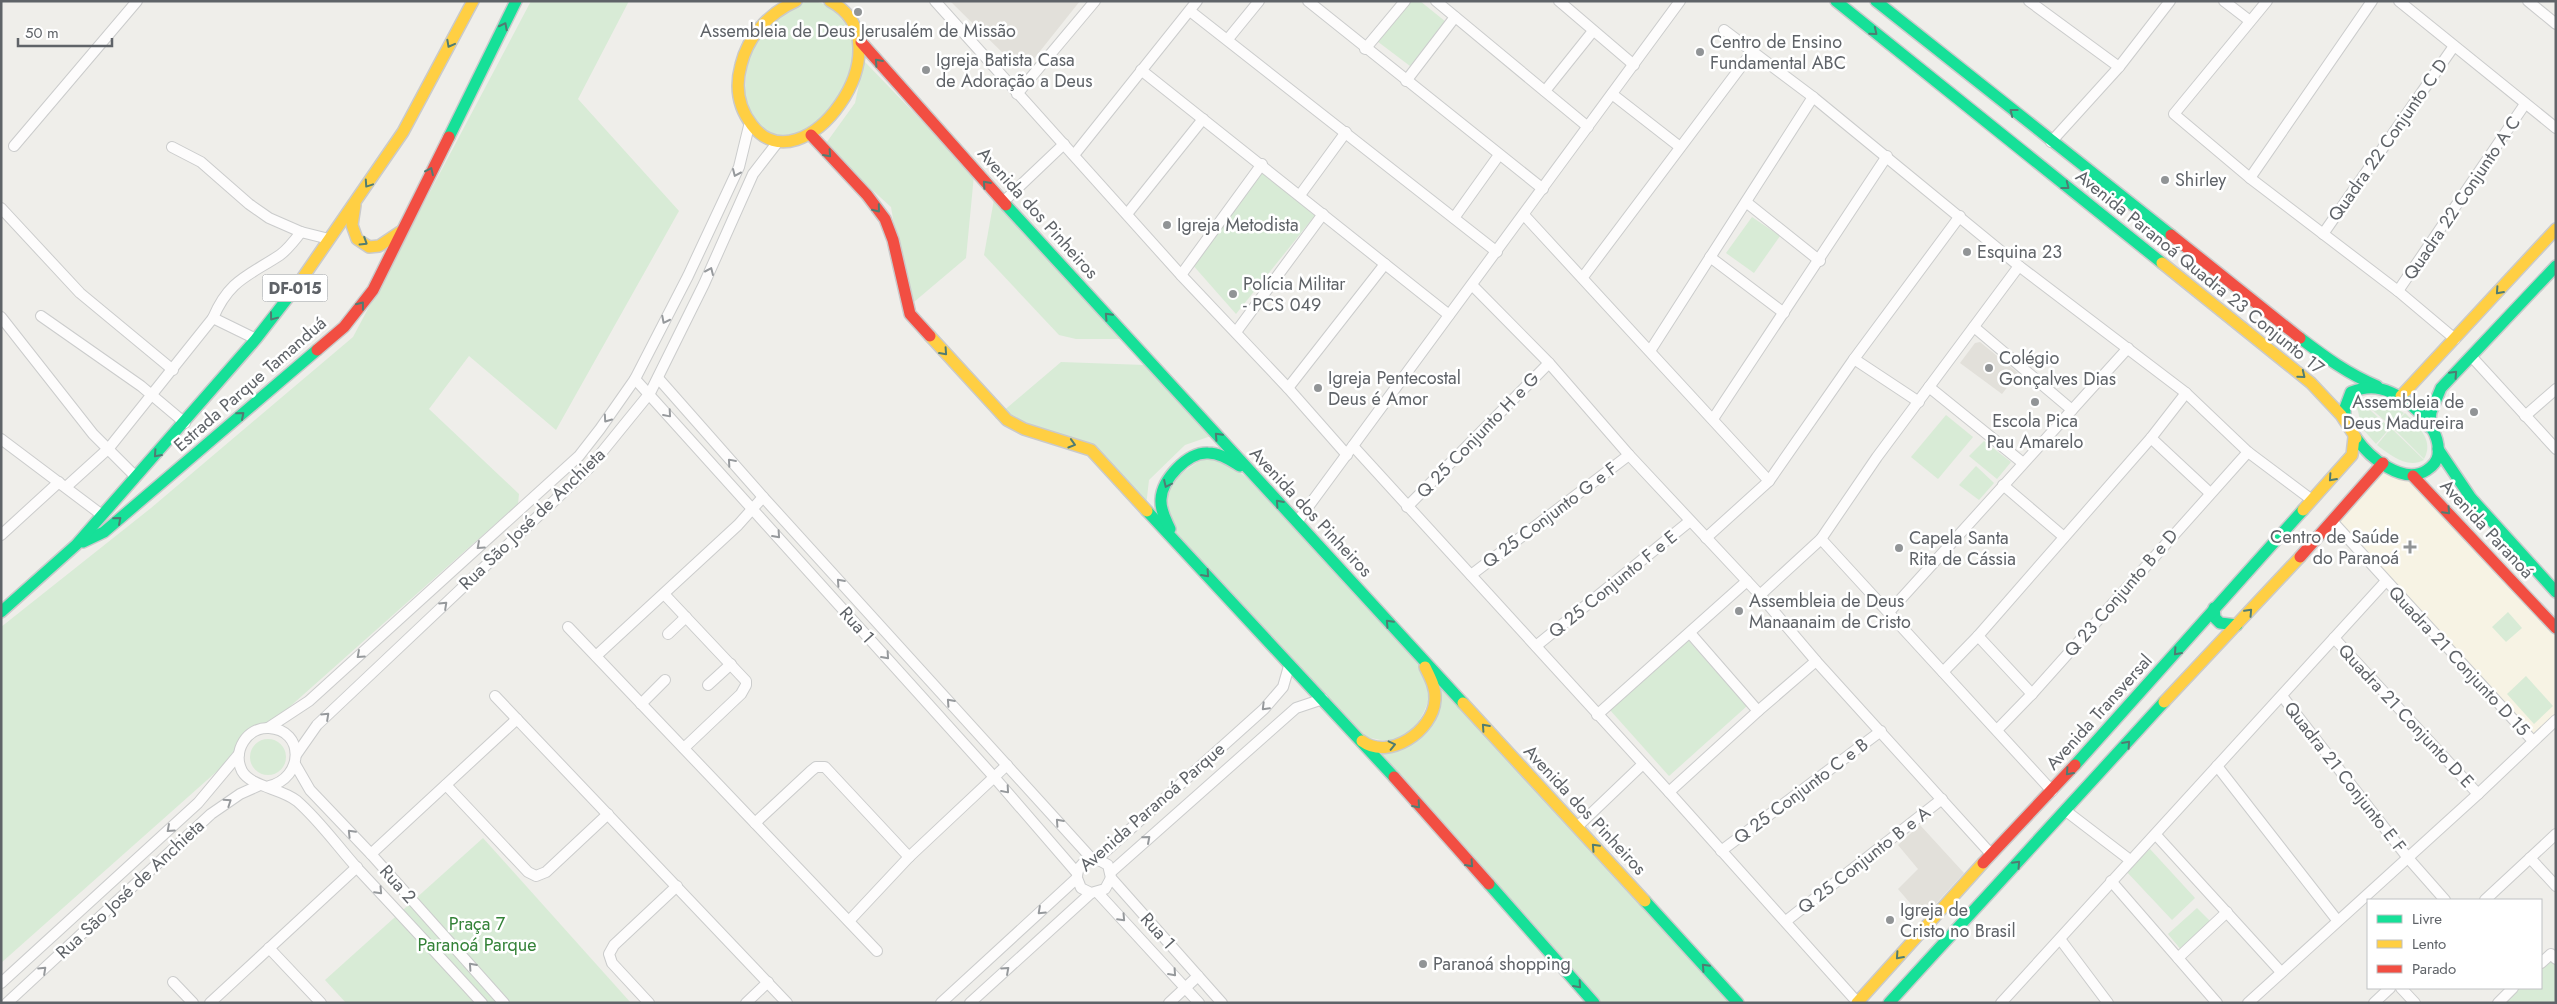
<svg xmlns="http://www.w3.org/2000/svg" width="2557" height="1004" font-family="Jost,sans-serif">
<rect width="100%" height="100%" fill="#efeeea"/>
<polygon fill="#f7f3e4" points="2382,460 2410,474 2556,630 2556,718 2533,741 2333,522"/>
<g fill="#e2e0da">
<polygon points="950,1 1080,1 1029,65 1022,69 1015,65"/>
<polygon points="1980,342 2018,373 2002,394 1960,363 1975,343"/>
<polygon points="1920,825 1964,873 1923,918 1898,889 1918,869 1898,845"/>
</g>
<g fill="#d8ebd6">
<polygon points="531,1 629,1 578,99 679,211 556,430 469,356 429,409 519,494 518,504 1,963 1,627 151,508 353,337"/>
<path d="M809,1C832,1 841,19 854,35L851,76L829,112L791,139L763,134L744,106L747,62L753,46L775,18L798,4Z"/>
<polygon points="1409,1 1420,1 1446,22 1410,66 1377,41"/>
<polygon points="864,61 974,175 966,258 908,307 891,207 824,146 855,103"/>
<polygon points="1262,169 1317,213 1236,314 1191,263"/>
<polygon points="995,194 1129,339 1076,339 1059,335 984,255"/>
<polygon points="1752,217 1780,236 1754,273 1726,253"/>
<polygon points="1061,362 1145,365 1211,436 1185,445 1149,480 1146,506 1099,450 995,418"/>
<polygon points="2368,398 2380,398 2404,413 2391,426 2362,401"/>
<polygon points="2361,402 2390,428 2376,444 2362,428 2357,407"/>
<path d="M2405,413C2417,425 2435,440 2424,459L2392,427Z"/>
<polygon points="1946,415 1973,437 1938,479 1911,457"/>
<path d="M2391,428L2424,460C2407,469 2390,455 2377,445Z"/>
<polygon points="1984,441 2011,462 1997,479 1969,456"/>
<path d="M1204,458L1223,460L1246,477L1419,662L1431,693C1425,713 1415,735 1393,740C1385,742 1373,738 1365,737L1178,536C1158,493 1165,483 1204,458Z"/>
<polygon points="1976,466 1994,483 1979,500 1959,485"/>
<polygon points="2508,612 2522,628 2506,642 2492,627"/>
<polygon points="1688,640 1747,706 1669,776 1610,710"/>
<polygon points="2526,676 2553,706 2534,724 2507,694"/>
<polygon points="1439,684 1735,1003 1601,1003 1372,750 1413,743"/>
<circle cx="268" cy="757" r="18"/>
<polygon points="483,838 631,1003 346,1003 325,980"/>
<polygon points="2150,849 2195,898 2172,920 2126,871"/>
<polygon points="2197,908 2212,923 2182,951 2168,934"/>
<polygon points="2556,955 2556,1003 2503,1003 2519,988 2541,988 2541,967"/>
</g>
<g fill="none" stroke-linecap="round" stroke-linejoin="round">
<defs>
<g id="street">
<polyline points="935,1 1181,275 1288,388 1347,455"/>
<polyline points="1308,1 1543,189"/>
<polyline points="1436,1 1588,127"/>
<polyline points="1559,1 1634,65"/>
<polyline points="2029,1 2119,67"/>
<polyline points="2224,1 2250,21"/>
<polyline points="2267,1 2174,114 2250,178 2398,291 2455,339"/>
<polyline points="2399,1 2556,128"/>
<polyline points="2528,1 2556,24"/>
<polyline points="1190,11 1497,252"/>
<polyline points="1724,30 1813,97 2019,266 2186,393 2248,452 2312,500"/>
<polyline points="1228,39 1259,1"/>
<polyline points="1365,49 1405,1"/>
<polyline points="1141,70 1449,315"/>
<polyline points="1406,81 1455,17"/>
<polyline points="1545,91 1593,31"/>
<polyline points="1017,94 1095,1"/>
<polyline points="1612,94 1680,147"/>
<polyline points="2051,142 2119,67 2170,1"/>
<polyline points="14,146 137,1"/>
<polyline points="172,147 201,162 249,204 269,218 301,232 329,239"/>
<polyline points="1074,155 1197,1"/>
<polyline points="2250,178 2372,1"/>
<polyline points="1300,195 1346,132"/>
<polyline points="1003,202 1064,144"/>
<polyline points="1746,202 1820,261"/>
<polyline points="1,208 80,293 173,370"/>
<polyline points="1127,214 1203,119"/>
<polyline points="1524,215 1769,481"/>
<polyline points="1454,218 1499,155"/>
<polyline points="2323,234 2454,46"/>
<polyline points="1710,257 1784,313"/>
<polyline points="1181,275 1262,164"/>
<polyline points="1583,277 1752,52"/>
<polyline points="1472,285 1549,363 1629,455 1760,595 1816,661 1991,854"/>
<polyline points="2398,291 2525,104"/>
<polyline points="41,316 141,386 185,423"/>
<polyline points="1,317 93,434 136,477"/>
<polyline points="213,318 256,339"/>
<polyline points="1974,327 2072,410"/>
<polyline points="1236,332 1323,214"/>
<polyline points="1650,351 1813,97"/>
<polyline points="2471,356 2556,449"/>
<polyline points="1854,359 1919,402"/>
<polyline points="658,378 763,497 1092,859"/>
<polyline points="635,379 994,777 1077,873"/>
<polyline points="1929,387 2023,463"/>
<polyline points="1288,388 1385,264"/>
<polyline points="2525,416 2556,389"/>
<polyline points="1713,419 1887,156"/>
<polyline points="2151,438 2210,493"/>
<polyline points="1,439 102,515"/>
<polyline points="1353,446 1669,792 1858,1003"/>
<polyline points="2003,485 2064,537"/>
<path d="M66,487L109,448L213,318C229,280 248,276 280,255C288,249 295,240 301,232"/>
<polyline points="1407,507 1549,363"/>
<polyline points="1297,522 1680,1"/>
<polyline points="2333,522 2533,741"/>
<polyline points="1,535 59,482"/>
<polyline points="1706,538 1769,481 1854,359 1960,216"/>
<polyline points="1821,539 2052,791"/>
<polyline points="1471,575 1629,455"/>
<polyline points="664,594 746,681 746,685 741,694 684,748"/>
<polyline points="1760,595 1821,539 1877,457 2019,266"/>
<polyline points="1890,611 2128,348"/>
<polyline points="568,627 877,951"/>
<polyline points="1690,633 1758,711"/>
<polyline points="668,634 686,617"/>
<polyline points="1978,636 2032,694"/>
<polyline points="2334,638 2478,794"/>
<polyline points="1536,646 1690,521"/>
<polyline points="596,656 738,525 763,497"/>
<polyline points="1943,672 1978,636 2151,438 2186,393"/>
<polyline points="708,685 731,664"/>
<polyline points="495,696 787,1003"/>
<polyline points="2282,696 2408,858 2445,900"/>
<polyline points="641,704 665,680"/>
<polyline points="1597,715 1747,581"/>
<polyline points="268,728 309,701 579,456 600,429 635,379 688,276 739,167 749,126"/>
<polyline points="1997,730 2032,694 2248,452"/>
<polyline points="296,755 317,725 589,468 650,393 704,284 753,174 777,143"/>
<polyline points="295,764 310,790 371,854 504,1003"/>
<polyline points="2217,766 2337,920"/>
<polyline points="446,785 528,872 536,876 546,872 608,814"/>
<path d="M269,786C304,778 305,730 269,728C247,727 232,751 242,771C251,787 281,788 297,801C320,821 338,847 358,869C400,914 441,958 482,1003"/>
<polyline points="1669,792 1758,711 1816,661"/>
<polyline points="2066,811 2130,860"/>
<polyline points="755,823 811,771 816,767 825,767 909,857"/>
<polyline points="1577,827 1643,764"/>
<polyline points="2156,835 2281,972"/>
<polyline points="1721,851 1881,731"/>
<polyline points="371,854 517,719"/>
<polyline points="2530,858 2556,886"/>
<polyline points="1097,859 1108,865 1111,878 1222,1003"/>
<polyline points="1111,872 1296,708 1323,699"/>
<polyline points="1077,878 1081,888 1091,893 1105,889 1111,878"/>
<polyline points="2111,881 2217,1003"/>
<polyline points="1098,893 1199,1003"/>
<polyline points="2485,900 2556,834"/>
<polyline points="849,921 909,857 1007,765"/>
<polyline points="1786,921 1942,799"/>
<polyline points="2060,939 2108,1003"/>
<polyline points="269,948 321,1003"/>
<polyline points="2178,958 2227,912"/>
<polyline points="2541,963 2551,954 2556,959"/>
<polyline points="173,982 193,1003"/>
<polyline points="1,983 198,803 239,754"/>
<polyline points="2401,988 2415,1003"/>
<polyline points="7,1003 211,814 240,794 260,785"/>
<polyline points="210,1003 357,867"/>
<polyline points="649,1003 612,963 609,954 614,945 677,886"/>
<polyline points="746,1003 768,982"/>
<path d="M941,1003L1077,878C1077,866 1085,859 1097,859L1264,709L1283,687L1289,666"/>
<polyline points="970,1003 1091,893"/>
<polyline points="1169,1003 1198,976"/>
<polyline points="2001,1003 2386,581"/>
<polyline points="2248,1003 2478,794 2556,720"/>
<polyline points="2374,1003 2390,988"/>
<polyline points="2498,1003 2513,988"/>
</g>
<g id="fast">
<polyline points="1836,1 2162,263"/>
<polyline points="1876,1 2171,235"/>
<polyline points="449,137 516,1"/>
<polyline points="1006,205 1463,703"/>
<path d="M2300,338C2325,357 2348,374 2377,386"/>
<path d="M2345,420V408L2351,392C2361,388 2370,386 2381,389C2406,395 2442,426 2438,455C2437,462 2433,466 2427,470C2403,486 2369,457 2356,438"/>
<polyline points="2429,427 2431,412 2441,388 2556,266"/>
<polyline points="2438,449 2471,498 2556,592"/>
<polyline points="1147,511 1394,777"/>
<path d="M1170,529C1166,520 1160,510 1161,499C1162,480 1187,452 1208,453C1220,453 1230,460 1240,466"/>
<polyline points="83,542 104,532 317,350"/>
<polyline points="2214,608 2215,618 2220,623 2237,625"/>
<polyline points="1,612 76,545 256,339 297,286"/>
<polyline points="2075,765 2303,510"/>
<polyline points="1489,884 1594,1003"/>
<polyline points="1645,901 1738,1003"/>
<polyline points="1889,1003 2164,702"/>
</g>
<g id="slow">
<path d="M796,1C769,13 748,36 741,65C735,87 738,107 752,125C802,191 911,44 830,1"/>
<polyline points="355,205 352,225 357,239 369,247 379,246 400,232"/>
<polyline points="2162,263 2311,383 2341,415 2356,438"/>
<polyline points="297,286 403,132 473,1"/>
<polyline points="930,336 1007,420 1024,429 1091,450 1147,511"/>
<polyline points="2401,396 2556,229"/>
<polyline points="2303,510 2352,455 2354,437"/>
<polyline points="2164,702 2300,557"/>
<polyline points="1463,703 1645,901"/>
<path d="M1362,741C1389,761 1433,731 1435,700C1436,688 1430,677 1425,667"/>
<polyline points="1857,1003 1983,863"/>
</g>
<g id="jam">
<polyline points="861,42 1006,205"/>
<polyline points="811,135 867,195 885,219 893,240 910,314 930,336"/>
<polyline points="2171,235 2300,338"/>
<polyline points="317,350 344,327 373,290 449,137"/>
<polyline points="2413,476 2556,628"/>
<polyline points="2300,557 2383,463"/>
<polyline points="1394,777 1489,884"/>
<polyline points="1983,863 2075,765"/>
</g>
</defs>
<use href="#street" stroke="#cbcccc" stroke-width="12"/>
<use href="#fast" stroke="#cacacb" stroke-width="14"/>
<use href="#slow" stroke="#cacacb" stroke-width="14"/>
<use href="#jam" stroke="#cacacb" stroke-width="14"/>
<use href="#street" stroke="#fdfcfc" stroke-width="10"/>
<use href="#fast" stroke="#16e098" stroke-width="11"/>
<use href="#slow" stroke="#ffcf43" stroke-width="11"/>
<use href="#jam" stroke="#f24e42" stroke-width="11"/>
</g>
<defs><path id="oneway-chevron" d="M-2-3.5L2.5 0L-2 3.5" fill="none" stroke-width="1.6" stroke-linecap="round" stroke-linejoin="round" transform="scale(1.25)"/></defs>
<g stroke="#507c72">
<use href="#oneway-chevron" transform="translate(504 26) rotate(-63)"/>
<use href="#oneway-chevron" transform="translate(1874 32) rotate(39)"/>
<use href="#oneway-chevron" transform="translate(450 44) rotate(118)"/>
<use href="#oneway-chevron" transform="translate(878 62) rotate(-132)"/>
<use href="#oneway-chevron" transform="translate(2013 112) rotate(-142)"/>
<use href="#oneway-chevron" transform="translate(828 154) rotate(48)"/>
<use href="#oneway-chevron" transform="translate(430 171) rotate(-65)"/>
<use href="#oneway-chevron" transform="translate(368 184) rotate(124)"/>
<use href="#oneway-chevron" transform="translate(986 184) rotate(-132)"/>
<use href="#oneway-chevron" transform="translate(2066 186) rotate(38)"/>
<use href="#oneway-chevron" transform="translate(877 209) rotate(51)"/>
<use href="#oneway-chevron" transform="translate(364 242) rotate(32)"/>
<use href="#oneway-chevron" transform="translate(2499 291) rotate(132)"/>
<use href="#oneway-chevron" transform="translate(361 305) rotate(-52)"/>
<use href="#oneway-chevron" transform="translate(1108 316) rotate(-133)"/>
<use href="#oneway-chevron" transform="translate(273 317) rotate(127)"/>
<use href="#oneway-chevron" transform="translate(944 352) rotate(48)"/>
<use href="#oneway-chevron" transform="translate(2454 374) rotate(-47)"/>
<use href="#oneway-chevron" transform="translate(2302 375) rotate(39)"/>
<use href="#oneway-chevron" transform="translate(241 415) rotate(-41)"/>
<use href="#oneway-chevron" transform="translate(1218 436) rotate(-133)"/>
<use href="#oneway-chevron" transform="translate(1072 444) rotate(17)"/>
<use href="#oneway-chevron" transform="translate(157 454) rotate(132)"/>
<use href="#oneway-chevron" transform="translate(2332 478) rotate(132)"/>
<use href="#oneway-chevron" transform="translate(1167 484) rotate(115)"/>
<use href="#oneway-chevron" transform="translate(1279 503) rotate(-132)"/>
<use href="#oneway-chevron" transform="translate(2447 511) rotate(47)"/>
<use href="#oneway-chevron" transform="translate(118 520) rotate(-41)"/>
<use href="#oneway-chevron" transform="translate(1206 574) rotate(48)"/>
<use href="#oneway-chevron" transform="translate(2249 612) rotate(-47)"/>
<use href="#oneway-chevron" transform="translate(1389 623) rotate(-133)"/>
<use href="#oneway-chevron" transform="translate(2177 652) rotate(132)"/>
<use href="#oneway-chevron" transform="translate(1485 727) rotate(-132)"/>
<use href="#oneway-chevron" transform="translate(2127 744) rotate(-48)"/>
<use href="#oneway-chevron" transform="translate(1392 745) rotate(-13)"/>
<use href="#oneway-chevron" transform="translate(2069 772) rotate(132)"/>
<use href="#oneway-chevron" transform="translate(1417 805) rotate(49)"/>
<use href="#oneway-chevron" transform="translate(1595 847) rotate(-133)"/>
<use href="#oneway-chevron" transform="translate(1470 864) rotate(48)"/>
<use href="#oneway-chevron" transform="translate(2017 864) rotate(-47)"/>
<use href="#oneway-chevron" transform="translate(1899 956) rotate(132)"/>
<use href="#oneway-chevron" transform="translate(1705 967) rotate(-133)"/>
<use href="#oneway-chevron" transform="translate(1578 985) rotate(48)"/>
</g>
<g stroke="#96999c">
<use href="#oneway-chevron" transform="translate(736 173) rotate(114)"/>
<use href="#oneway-chevron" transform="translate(710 271) rotate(-66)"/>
<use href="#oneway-chevron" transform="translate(665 320) rotate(117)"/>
<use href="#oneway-chevron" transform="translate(668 414) rotate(49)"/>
<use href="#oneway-chevron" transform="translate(607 419) rotate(125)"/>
<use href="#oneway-chevron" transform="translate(731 462) rotate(-131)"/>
<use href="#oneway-chevron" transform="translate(777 535) rotate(48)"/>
<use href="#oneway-chevron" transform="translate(480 546) rotate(138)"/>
<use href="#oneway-chevron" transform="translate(840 582) rotate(-132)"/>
<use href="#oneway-chevron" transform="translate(444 605) rotate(-43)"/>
<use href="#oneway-chevron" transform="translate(360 655) rotate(138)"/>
<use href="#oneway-chevron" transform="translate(886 656) rotate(48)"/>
<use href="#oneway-chevron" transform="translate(950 702) rotate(-132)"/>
<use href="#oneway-chevron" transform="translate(1265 707) rotate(135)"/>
<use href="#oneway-chevron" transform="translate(326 716) rotate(-43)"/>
<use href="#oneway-chevron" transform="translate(1006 790) rotate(49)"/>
<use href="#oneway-chevron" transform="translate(228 802) rotate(-34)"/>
<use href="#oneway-chevron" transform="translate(1059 822) rotate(-132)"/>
<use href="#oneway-chevron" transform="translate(170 829) rotate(138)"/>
<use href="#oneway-chevron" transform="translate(351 833) rotate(-134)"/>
<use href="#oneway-chevron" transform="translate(1147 839) rotate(-41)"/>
<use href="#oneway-chevron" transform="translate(379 891) rotate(47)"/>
<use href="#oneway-chevron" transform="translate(1041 911) rotate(137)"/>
<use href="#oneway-chevron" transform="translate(1122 918) rotate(47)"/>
<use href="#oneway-chevron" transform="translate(472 966) rotate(-132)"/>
<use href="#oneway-chevron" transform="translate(43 970) rotate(-43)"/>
<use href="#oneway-chevron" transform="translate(1006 970) rotate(-42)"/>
<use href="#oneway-chevron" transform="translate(1173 973) rotate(48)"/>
</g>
<g fill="#919496" stroke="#fff" stroke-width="2">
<circle cx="858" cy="12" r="5"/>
<circle cx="1700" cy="52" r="5"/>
<circle cx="926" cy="70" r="5"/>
<circle cx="2165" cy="180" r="5"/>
<circle cx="1167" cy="225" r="5"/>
<circle cx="1967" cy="252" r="5"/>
<circle cx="1233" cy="294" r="5"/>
<circle cx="1989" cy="368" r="5"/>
<circle cx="1318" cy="388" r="5"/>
<circle cx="2035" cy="402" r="5"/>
<circle cx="2474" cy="412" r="5"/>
<path d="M2407.5 539.5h5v5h5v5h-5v5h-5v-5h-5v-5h5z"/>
<circle cx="1899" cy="548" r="5"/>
<circle cx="1739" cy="611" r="5"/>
<circle cx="1890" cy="920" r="5"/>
<circle cx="1423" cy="964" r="5"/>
</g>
<g text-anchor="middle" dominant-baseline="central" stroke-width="5" stroke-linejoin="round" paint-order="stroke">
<rect fill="#fff" stroke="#8f9295" stroke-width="1" x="262.5" y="274.5" width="65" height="27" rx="4"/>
<g font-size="16" font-weight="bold" fill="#5f6368">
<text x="295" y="288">DF-015</text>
</g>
<g font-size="18" fill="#5f6368" stroke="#fff" text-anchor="start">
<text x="858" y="31" text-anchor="middle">Assembleia de Deus Jerusalém de Missão</text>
<text x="1710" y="42">Centro de Ensino<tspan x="1710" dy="21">Fundamental ABC</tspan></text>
<text x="936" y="60">Igreja Batista Casa<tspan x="936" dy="21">de Adoração a Deus</tspan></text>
<text x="2175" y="180">Shirley</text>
<text x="1177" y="225">Igreja Metodista</text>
<text x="1977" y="252">Esquina 23</text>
<text x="1243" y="284">Polícia Militar<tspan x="1243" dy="21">- PCS 049</tspan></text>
<text x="1999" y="358">Colégio<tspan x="1999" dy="21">Gonçalves Dias</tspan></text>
<text x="1328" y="378">Igreja Pentecostal<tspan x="1328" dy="21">Deus é Amor</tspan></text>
<text x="2464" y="402" text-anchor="end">Assembleia de<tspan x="2464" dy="21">Deus Madureira</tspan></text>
<text x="2035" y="421" text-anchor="middle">Escola Pica<tspan x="2035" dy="21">Pau Amarelo</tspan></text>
<text x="2399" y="537" text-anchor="end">Centro de Saúde<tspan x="2399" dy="21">do Paranoá</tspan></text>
<text x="1909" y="538">Capela Santa<tspan x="1909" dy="21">Rita de Cássia</tspan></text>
<text x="1749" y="601">Assembleia de Deus<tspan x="1749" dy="21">Manaanaim de Cristo</tspan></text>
<text x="1900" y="910">Igreja de<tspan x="1900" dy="21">Cristo no Brasil</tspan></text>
<text x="1433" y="964">Paranoá shopping</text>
</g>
<g font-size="18" fill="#5f6368" stroke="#fff">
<text transform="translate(2388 140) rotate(-55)">Quadra 22 Conjunto C D</text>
<text transform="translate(2462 198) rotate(-56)">Quadra 22 Conjunto A C</text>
<text transform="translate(1038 213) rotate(48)">Avenida dos Pinheiros</text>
<text transform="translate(2200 272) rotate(39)">Avenida Paranoá Quadra 23 Conjunto 17</text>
<text transform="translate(250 384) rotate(-41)">Estrada Parque Tamanduá</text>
<text transform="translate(1478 435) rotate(-46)">Q 25 Conjunto H e G</text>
<text transform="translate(1311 512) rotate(47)">Avenida dos Pinheiros</text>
<text transform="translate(1550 515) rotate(-37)">Q 25 Conjunto G e F</text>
<text transform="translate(532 519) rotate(-44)">Rua São José de Anchieta</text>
<text transform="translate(2487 529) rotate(47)">Avenida Paranoá</text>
<text transform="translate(1613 584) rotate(-39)">Q 25 Conjunto F e E</text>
<text transform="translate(2121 593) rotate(-49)">Q 23 Conjunto B e D</text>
<text transform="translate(857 625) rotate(48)">Rua 1</text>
<text transform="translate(2459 661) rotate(47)">Quadra 21 Conjunto D 15</text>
<text transform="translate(2099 712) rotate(-48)">Avenida Transversal</text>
<text transform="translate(2406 716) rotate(47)">Quadra 21 Conjunto D E</text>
<text transform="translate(2345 777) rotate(52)">Quadra 21 Conjunto E F</text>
<text transform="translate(1801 791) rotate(-37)">Q 25 Conjunto C e B</text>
<text transform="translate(1152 807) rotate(-41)">Avenida Paranoá Parque</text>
<text transform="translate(1585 810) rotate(47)">Avenida dos Pinheiros</text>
<text transform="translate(1864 860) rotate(-38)">Q 25 Conjunto B e A</text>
<text transform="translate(398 884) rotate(48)">Rua 2</text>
<text transform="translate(130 889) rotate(-43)">Rua São José de Anchieta</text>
<text transform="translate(1158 931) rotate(48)">Rua 1</text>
</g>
<g font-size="18" fill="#348238" stroke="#fff">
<text x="477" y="924">Praça 7<tspan x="477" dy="21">Paranoá Parque</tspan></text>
</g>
</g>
<rect width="2557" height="1004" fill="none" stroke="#5f6368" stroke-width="5"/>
<rect x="2367" y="899" width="175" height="90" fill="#ffffff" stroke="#bfc1c3"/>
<rect x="2377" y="915" width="25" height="8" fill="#16e098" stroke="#bfc1c3"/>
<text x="2412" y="924" font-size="15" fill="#5f6368">Livre</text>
<rect x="2377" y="940" width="25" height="8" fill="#ffcf43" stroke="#bfc1c3"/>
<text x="2412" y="949" font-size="15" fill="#5f6368">Lento</text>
<rect x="2377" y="965" width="25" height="8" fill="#f24e42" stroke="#bfc1c3"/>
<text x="2412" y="974" font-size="15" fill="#5f6368">Parado</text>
<path d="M18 38v8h94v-8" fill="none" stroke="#5f6368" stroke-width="2.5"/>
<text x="25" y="38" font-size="15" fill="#5f6368" stroke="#ffffff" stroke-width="4" paint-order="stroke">50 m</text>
</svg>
